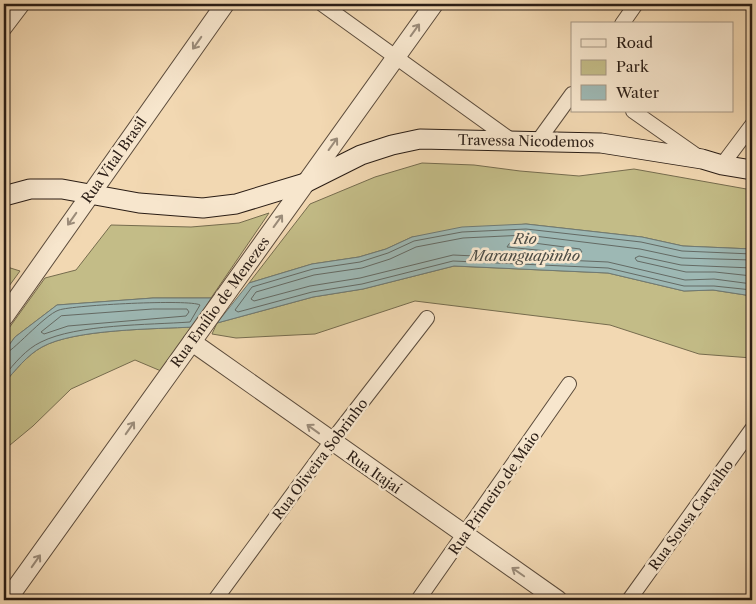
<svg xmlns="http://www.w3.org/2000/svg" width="756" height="604" font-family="'Libre Caslon Text',serif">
<rect width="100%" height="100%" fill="#f2d8b2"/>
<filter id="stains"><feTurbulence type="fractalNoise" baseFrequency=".004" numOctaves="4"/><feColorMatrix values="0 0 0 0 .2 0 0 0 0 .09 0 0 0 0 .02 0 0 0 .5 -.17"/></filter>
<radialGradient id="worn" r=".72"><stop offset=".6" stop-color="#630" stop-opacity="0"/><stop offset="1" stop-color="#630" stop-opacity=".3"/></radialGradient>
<g fill="#c3bc87" stroke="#766c4e">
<polygon points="422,163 474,165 520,171 579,176 634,169 752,190 752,249 683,246 642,237 526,224 412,237 386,249 359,257 312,264 249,283 310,204 375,177"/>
<polygon points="269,213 211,298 153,298 57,305 15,337 4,352 4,335 45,278 76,270 111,225 191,227 239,223"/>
<polygon points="4,266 20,271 4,293"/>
<polygon points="454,266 608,273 684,291 713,290 752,296 752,358 699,354 610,325 415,301 315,334 236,338 212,334 217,323 313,297 363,289"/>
<path d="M194,327L161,371L135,360L71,389L33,426L4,450V383C15,371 27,355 42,347C74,329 155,329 194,327Z"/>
</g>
<g fill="#9db8b4" stroke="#6f7a74">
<polygon points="526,224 642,237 683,246 752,249 752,296 713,290 684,291 608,273 454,266 363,289 313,297 217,323 249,283 312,264 359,257 386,249 412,237 462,227"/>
<path d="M153,298H211L194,327C155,329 74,329 42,347C27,355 15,371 4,383V352L15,337L57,305Z"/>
</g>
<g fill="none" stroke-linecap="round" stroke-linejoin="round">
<g stroke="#646a64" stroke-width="1">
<polygon points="526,242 580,249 582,252 577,254 507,247 509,244"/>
<polyline points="752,254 682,251 641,242 526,229 462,232 414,241 388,253 360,262 313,269 252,287 235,310 238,312 312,292 362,284 453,261 608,268 684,286 714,286 752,290"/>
<polyline points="752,260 682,258 640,249 526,235 463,238 416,247 390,259 362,268 314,275 256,292 251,299 254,301 310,286 360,278 453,255 608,262 685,280 714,279 752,284"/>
<polyline points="752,268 681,265 639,256 635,258 637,261 686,272 715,272 752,276"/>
<polygon points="153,309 187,309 189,312 186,316 68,326 44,334 41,332 61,316"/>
<path d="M4,354C11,354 44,315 59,310C74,305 190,299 200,305L190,322C149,325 77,324 41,342C26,349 14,364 4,376"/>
</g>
<defs>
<g id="minor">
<polyline points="322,4 511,140"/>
<polyline points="622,24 636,4"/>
<polyline points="4,29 23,4"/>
<polyline points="633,111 700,158"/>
<polyline points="538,141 572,94"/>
<polyline points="722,165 752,125"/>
<polyline points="215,600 331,442 427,318"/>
<polyline points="418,600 569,384"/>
<polyline points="629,600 752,429"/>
</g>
<g id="tertiary">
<polyline points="4,317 225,4"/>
<polyline points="192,342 558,600"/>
<polyline points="7,600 434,4"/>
</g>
<polyline id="secondary" points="4,196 30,189 62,189 139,203 203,208 236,204 305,183 361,155 392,145 420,139 601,143 702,159 722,165 752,170"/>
</defs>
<use href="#minor" stroke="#5c4c3c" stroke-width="16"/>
<use href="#tertiary" stroke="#5c4c3c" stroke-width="20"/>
<use href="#secondary" stroke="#2a1d15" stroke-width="21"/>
<use href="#minor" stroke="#f7e6cd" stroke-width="14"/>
<use href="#tertiary" stroke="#f7e6cd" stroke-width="18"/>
<use href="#secondary" stroke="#f7e6cd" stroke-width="19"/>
</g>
<defs><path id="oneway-shaft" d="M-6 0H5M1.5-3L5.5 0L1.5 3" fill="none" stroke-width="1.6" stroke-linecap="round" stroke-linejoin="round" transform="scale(1.25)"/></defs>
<g stroke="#9b8c7a">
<use href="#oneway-shaft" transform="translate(415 30) rotate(-54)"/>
<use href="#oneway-shaft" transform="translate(197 43) rotate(125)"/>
<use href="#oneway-shaft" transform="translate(333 144) rotate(-54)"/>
<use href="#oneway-shaft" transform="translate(72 219) rotate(125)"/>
<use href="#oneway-shaft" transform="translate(278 221) rotate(-54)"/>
<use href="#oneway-shaft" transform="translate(130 428) rotate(-55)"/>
<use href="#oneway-shaft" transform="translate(313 429) rotate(-144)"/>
<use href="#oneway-shaft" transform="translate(36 561) rotate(-55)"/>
<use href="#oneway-shaft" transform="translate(518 572) rotate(-145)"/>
</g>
<g text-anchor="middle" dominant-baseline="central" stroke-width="5" stroke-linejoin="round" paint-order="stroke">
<g font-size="14" fill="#2a1d15" stroke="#f7e6cd">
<text transform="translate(526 141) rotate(1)">Travessa Nicodemos</text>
<text transform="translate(114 160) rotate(-55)">Rua Vital Brasil</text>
<text transform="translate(220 302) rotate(-54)">Rua Emílio de Menezes</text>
<text transform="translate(320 459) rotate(-53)">Rua Oliveira Sobrinho</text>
<text transform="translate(374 472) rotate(35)">Rua Itajaí</text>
<text transform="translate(494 493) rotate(-55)">Rua Primeiro de Maio</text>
<text transform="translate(691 515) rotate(-54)">Rua Sousa Carvalho</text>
</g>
<g font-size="15" font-style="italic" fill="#4c4c45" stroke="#f7e6cd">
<text x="525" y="238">Rio<tspan x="525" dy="17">Maranguapinho</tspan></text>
</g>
</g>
<rect width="756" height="604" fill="none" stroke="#f2d8b2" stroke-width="20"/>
<rect x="5" y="5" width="746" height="594" fill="none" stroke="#2a1d15" stroke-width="2.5"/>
<rect x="10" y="10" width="736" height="584" fill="none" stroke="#2a1d15"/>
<rect x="571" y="22" width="162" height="90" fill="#f7e6cd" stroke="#a59683"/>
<rect x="581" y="39" width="25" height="8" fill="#f7e6cd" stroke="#a59683"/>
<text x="616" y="48" font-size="15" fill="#2a1d15">Road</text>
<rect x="581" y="60" width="25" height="15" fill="#c3bc87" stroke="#a59683"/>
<text x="616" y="72" font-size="15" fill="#2a1d15">Park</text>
<rect x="581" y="85" width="25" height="15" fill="#9db8b4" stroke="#a59683"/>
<text x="616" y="98" font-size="15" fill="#2a1d15">Water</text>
<rect width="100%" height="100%" filter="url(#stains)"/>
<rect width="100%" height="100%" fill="url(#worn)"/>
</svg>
